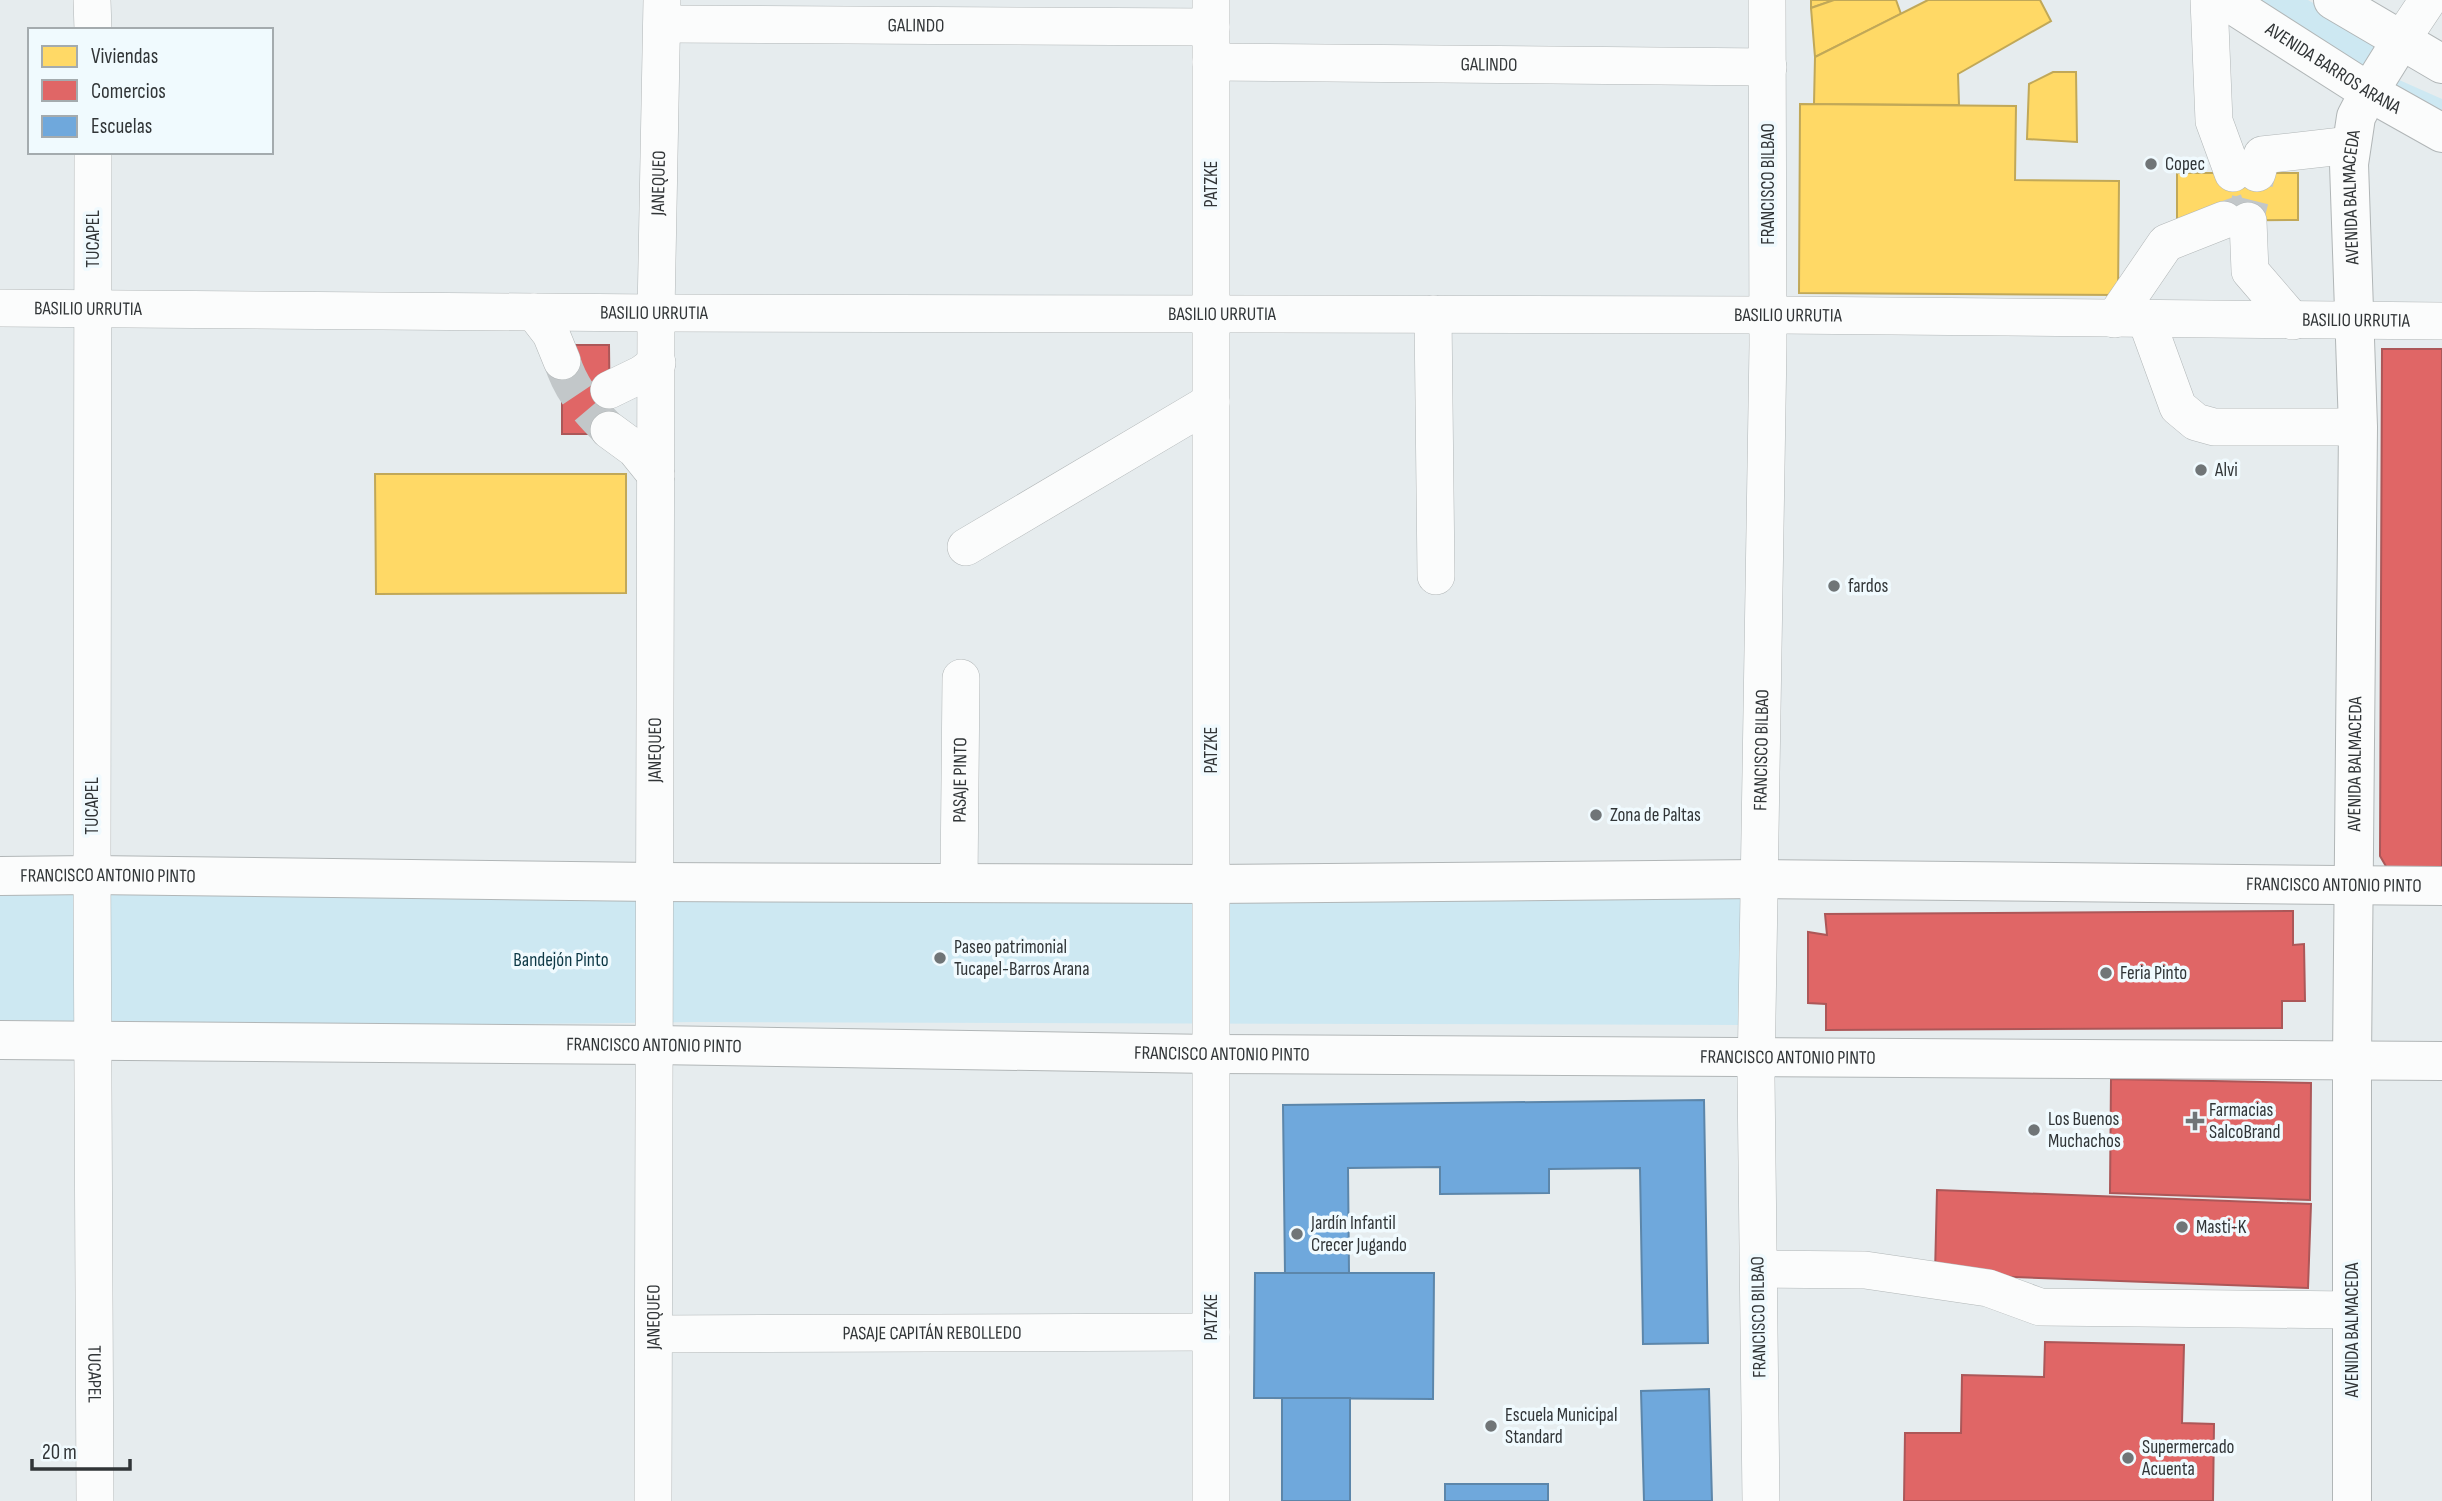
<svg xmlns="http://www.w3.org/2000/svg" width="2442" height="1501" font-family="'Sofia Sans Condensed',sans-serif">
<rect width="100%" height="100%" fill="#e6ecee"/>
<g fill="#cde8f2">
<polygon points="2250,0 2308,0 2381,43 2362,69"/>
<polygon points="2397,79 2442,99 2442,111 2391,84"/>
<path d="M0,893L1749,899L1746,1025L695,1022C464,1026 232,1024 0,1020Z"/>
</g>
<g fill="#ffd966" stroke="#c1a858" stroke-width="2">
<polygon points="1811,0 1834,0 1811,8"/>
<polygon points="1834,0 1896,0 1901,14 1815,57 1811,8"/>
<polygon points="1928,0 2040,0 2051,21 1958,74 1959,105 1814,104 1815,57"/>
<polygon points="2053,72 2076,72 2077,142 2027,139 2029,84"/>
<polygon points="1800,104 2016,106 2015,180 2119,181 2118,295 1799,293"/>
<polygon points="2177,173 2298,173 2298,220 2177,221"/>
<polygon points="375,474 626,474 626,593 376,594"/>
</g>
<g fill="#e06666" stroke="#ac5758" stroke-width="2">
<polygon points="562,345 609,345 610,434 562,434"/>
<polygon points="2382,349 2442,349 2442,867 2387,868 2380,856"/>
<polygon points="2293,911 2293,945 2304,944 2305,1001 2282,1001 2282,1028 1826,1030 1826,1004 1808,1003 1808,932 1827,935 1825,914"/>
<polygon points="2111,1079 2311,1083 2310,1200 2110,1193"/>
<polygon points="1937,1190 2311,1204 2308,1288 1935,1274"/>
<polygon points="2045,1342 2184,1345 2182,1423 2214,1424 2213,1501 1904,1501 1905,1433 1961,1433 1962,1375 2044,1377"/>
</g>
<g fill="#6fa8dc" stroke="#5c86aa" stroke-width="2">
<polygon points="1704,1100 1708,1343 1643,1344 1640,1168 1549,1169 1549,1193 1440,1194 1440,1167 1348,1168 1349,1273 1285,1274 1283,1105"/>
<polygon points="1255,1273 1434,1273 1433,1399 1254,1398"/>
<polygon points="1709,1389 1712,1501 1644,1501 1641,1391"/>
<rect x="1282" y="1398" width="68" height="103"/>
<rect x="1445" y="1484" width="103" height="17"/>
</g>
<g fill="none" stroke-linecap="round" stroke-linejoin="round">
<g stroke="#c2c7c9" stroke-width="37" stroke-dasharray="37 18" stroke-linecap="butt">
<polyline points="2224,220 2247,212 2257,173"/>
<path d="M562,361C571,390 588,409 609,430"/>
</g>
<defs>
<g id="minor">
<polyline points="92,0 93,30"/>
<polyline points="2209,0 2214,121 2233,173"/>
<path id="s1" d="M662,24L1211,27"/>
<polyline points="2402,39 2428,0"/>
<path id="s2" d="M1211,62L1768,67"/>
<path id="s3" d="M93,152L92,875L95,1501"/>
<polyline points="2257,173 2262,155 2351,145"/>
<polyline points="2248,221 2250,271 2293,321"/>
<path id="s4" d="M0,308L656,313L1769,315L2442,321"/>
<polyline points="534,312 551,334 562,361"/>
<polyline points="1433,314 1436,576"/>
<polyline points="2114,319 2166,243 2224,220"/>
<polyline points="2146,319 2178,407 2196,422 2214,427 2358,427"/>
<polyline points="609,390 642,374 657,363"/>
<polyline points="609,430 635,449 656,475"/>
<polyline points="966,547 1211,402"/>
<path id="s5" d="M959,883L961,678"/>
<polyline points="1759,1269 1865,1270 1988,1288 2040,1307 2352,1310"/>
<path id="s6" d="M654,1334L1211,1332"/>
<path id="s7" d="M653,1501L656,313L662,0"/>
<polyline points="1211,1501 1211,0"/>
<path id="s8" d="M1761,1501L1756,1077L1768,345L1767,0"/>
</g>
<g id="major">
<path id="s9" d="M2225,0L2369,92L2442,133"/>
<polyline points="2333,0 2442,64"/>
<path id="s10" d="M0,876L92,875L655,882L1211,884L1759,879L2442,886"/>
<path id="s11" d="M0,1040L655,1045L1211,1054L2442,1061"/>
<path id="s12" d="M2352,1501V1060L2358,427L2349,164L2356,117L2369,92L2402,39"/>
</g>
</defs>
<use href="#minor" stroke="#b1b6b7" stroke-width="38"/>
<use href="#major" stroke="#b1b6b7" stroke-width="40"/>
<use href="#minor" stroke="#fbfcfc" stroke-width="37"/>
<use href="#major" stroke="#fbfcfc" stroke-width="38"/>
</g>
<g fill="#707577" stroke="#f0fafe" stroke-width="2.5">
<circle cx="2151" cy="164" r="7"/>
<circle cx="2201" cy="470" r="7"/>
<circle cx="1834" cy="586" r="7"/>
<circle cx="1596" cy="815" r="7"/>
<circle cx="940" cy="958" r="7"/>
<circle cx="2106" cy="973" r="7"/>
<path d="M2191.5 1110.5h7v7h7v7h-7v7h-7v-7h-7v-7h7z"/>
<circle cx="2034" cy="1130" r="7"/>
<circle cx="2182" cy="1227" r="7"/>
<circle cx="1297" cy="1234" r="7"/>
<circle cx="1491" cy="1426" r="7"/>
<circle cx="2128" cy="1458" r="7"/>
</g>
<g text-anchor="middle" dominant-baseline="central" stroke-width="7" stroke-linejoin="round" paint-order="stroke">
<g font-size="19" fill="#313537" stroke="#f0fafe">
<text stroke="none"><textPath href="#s1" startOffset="254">GALINDO</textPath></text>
<text stroke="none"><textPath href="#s2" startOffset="278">GALINDO</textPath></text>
<text stroke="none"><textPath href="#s9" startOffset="128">AVENIDA BARROS ARANA</textPath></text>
<text stroke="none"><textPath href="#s7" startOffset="1318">JANEQUEO</textPath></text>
<text transform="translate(1211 184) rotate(-90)">PATZKE</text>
<text transform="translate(1768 184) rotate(-90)">FRANCISCO BILBAO</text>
<text stroke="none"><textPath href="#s12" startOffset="1304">AVENIDA BALMACEDA</textPath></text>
<text transform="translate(93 239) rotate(-90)">TUCAPEL</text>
<text stroke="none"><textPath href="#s4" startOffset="88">BASILIO URRUTIA</textPath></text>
<text stroke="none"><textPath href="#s4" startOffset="654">BASILIO URRUTIA</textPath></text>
<text stroke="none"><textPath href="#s4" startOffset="1222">BASILIO URRUTIA</textPath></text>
<text stroke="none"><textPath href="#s4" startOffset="1788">BASILIO URRUTIA</textPath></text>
<text stroke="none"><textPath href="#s4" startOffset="2356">BASILIO URRUTIA</textPath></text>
<text stroke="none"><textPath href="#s7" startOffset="751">JANEQUEO</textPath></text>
<text transform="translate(1211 750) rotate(-90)">PATZKE</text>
<text stroke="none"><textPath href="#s8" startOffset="751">FRANCISCO BILBAO</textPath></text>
<text stroke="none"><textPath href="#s12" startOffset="737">AVENIDA BALMACEDA</textPath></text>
<text stroke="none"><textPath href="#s5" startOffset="103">PASAJE PINTO</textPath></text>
<text transform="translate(92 806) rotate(-90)">TUCAPEL</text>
<text stroke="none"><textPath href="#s10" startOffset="108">FRANCISCO ANTONIO PINTO</textPath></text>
<text stroke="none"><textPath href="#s10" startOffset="2334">FRANCISCO ANTONIO PINTO</textPath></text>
<text stroke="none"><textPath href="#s11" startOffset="654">FRANCISCO ANTONIO PINTO</textPath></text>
<text stroke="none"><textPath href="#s11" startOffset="1222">FRANCISCO ANTONIO PINTO</textPath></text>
<text stroke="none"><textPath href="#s11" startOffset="1788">FRANCISCO ANTONIO PINTO</textPath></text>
<text stroke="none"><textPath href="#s7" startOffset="184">JANEQUEO</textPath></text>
<text transform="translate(1211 1317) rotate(-90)">PATZKE</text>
<text transform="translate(1759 1317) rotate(-91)">FRANCISCO BILBAO</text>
<text transform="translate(2352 1330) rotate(-90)">AVENIDA BALMACEDA</text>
<text stroke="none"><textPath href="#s6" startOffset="278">PASAJE CAPITÁN REBOLLEDO</textPath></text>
<text stroke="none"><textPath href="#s3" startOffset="1222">TUCAPEL</textPath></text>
</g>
<g font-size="19" fill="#313537" stroke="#f0fafe" text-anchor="start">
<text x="2165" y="164">Copec</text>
<text x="2215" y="470">Alvi</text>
<text x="1848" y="586">fardos</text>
<text x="1610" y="815">Zona de Paltas</text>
<text x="954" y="947">Paseo patrimonial<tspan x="954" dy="22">Tucapel-Barros Arana</tspan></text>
<text x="2120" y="973">Feria Pinto</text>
<text x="2209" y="1110">Farmacias<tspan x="2209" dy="22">SalcoBrand</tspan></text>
<text x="2048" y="1119">Los Buenos<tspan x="2048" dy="22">Muchachos</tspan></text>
<text x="1311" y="1223">Jardín Infantil<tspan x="1311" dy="22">Crecer Jugando</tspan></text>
<text x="2196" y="1227">Masti-K</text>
<text x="1505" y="1415">Escuela Municipal<tspan x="1505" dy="22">Standard</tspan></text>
<text x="2142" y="1447">Supermercado<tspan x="2142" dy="22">Acuenta</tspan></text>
</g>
<g font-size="19" fill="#0d3845" stroke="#f0fafe">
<text x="561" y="960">Bandejón Pinto</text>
</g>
</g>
<rect x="28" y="28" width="245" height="126" fill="#f0fafe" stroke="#a4abae" stroke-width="2"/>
<rect x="42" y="46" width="35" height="21" fill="#ffd966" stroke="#a4abae" stroke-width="2"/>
<text x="91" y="63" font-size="21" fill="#313537">Viviendas</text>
<rect x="42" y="80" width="35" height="21" fill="#e06666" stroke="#a4abae" stroke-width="2"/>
<text x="91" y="98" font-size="21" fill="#313537">Comercios</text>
<rect x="42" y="116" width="35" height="21" fill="#6fa8dc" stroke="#a4abae" stroke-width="2"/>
<text x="91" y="133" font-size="21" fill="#313537">Escuelas</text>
<path d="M32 1459v10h98v-10" fill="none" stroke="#313537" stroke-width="3.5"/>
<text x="42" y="1459" font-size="21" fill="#313537" stroke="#f0fafe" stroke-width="5" paint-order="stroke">20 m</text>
</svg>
